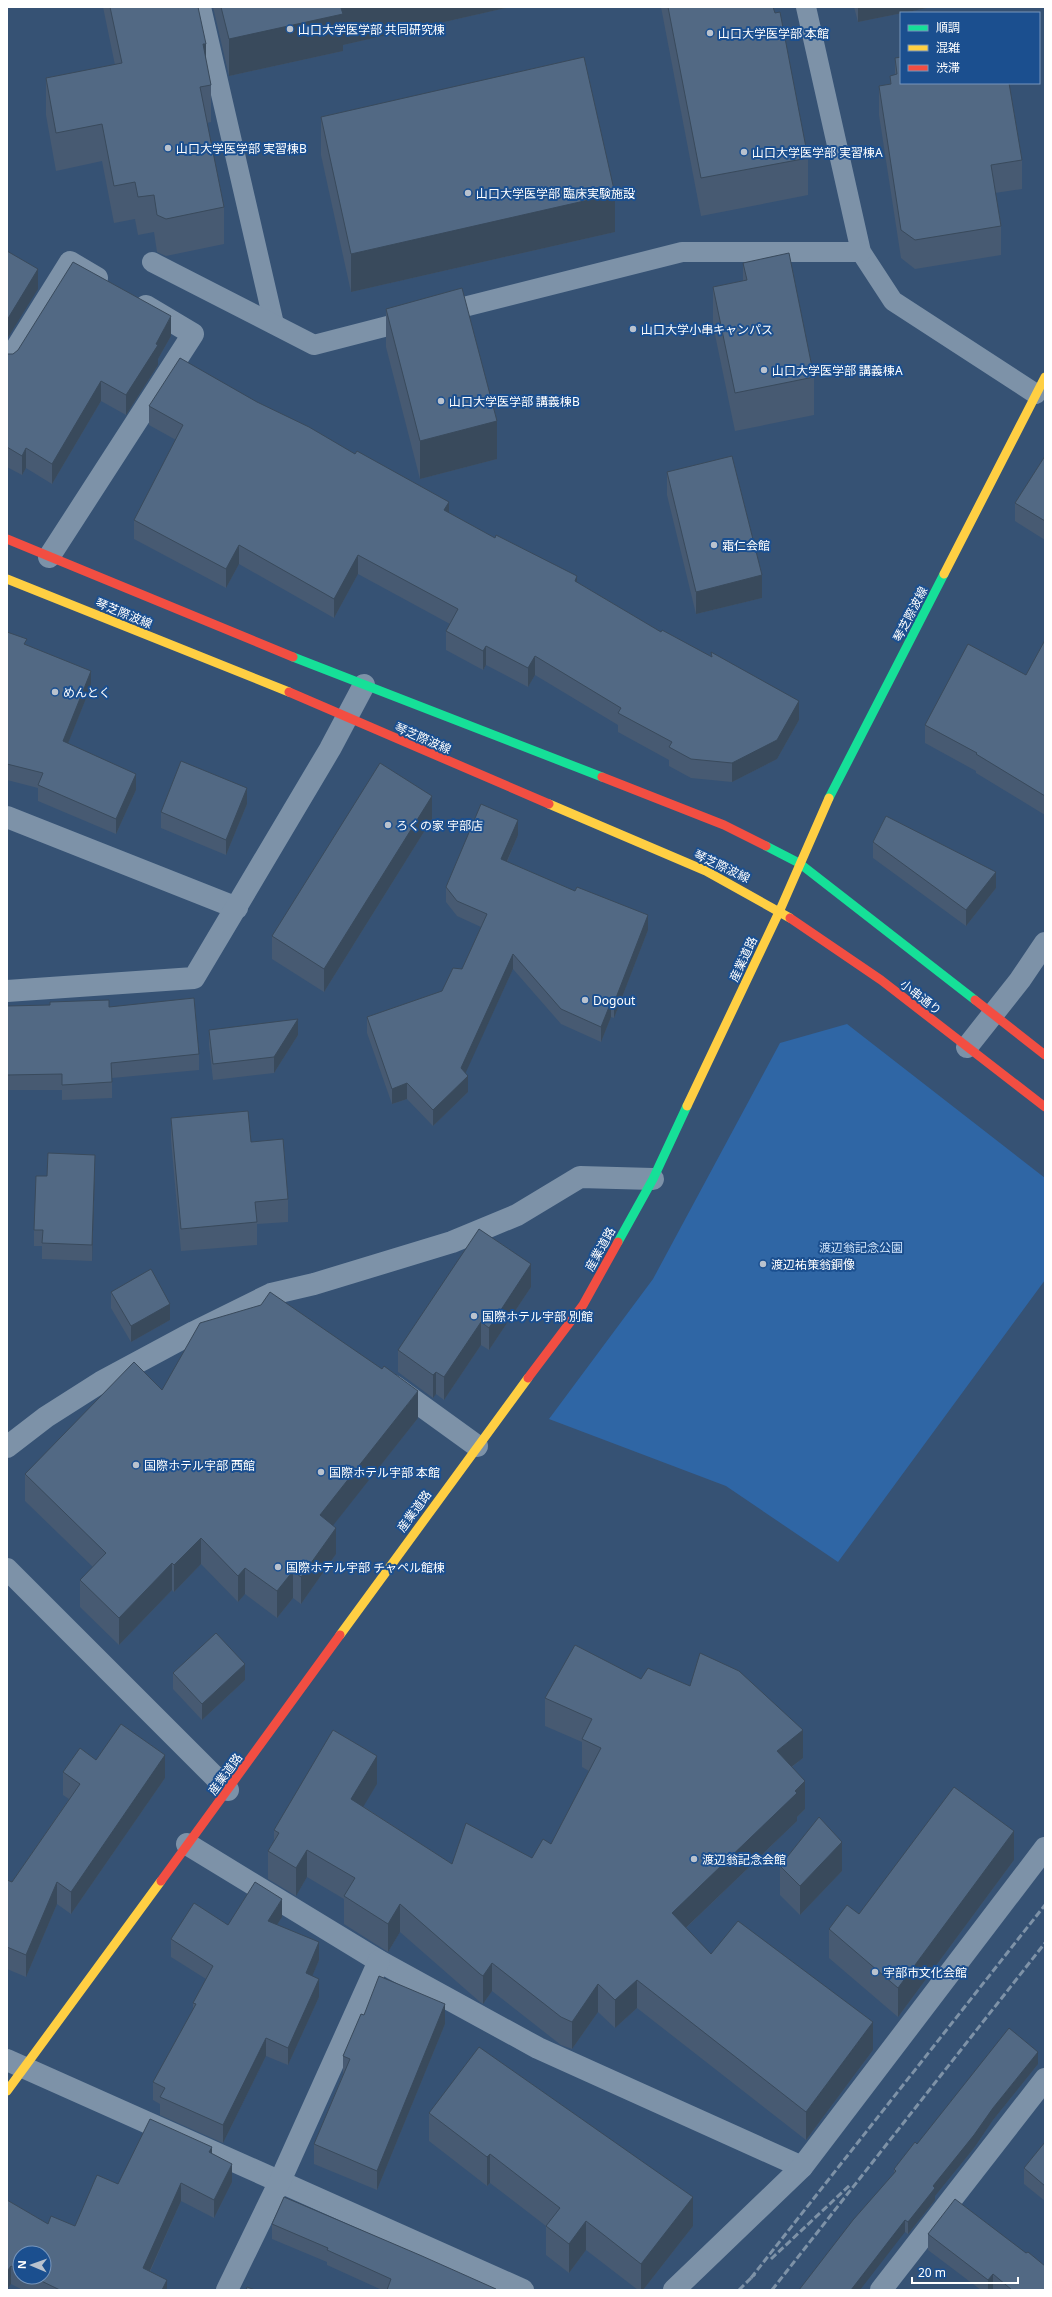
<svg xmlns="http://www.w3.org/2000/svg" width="1052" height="2297" font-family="'Noto Sans','Noto Sans JP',sans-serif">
<rect width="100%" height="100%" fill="#365274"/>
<polygon fill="#2f66a5" points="847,1024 1045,1178 1045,1280 838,1562 726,1486 549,1419 653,1279 780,1043"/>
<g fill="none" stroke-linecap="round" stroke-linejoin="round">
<g stroke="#7d92a8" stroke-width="20">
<polyline points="201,7 274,324"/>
<polyline points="806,7 861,252 893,301 1036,394"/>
<polyline points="152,262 314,345 411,320"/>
<polyline points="440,313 682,252 861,252"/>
</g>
<g stroke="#7d92a8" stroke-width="22">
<polyline points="7,363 70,262 97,278"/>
<polyline points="49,557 193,334 146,306"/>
<polyline points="7,817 237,908"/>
<polyline points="7,991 194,978 330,749 364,685"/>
<polyline points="967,1047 1020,980 1045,943"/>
<polyline points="394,1386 477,1446"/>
<polyline points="7,1447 46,1417 101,1382 194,1332 271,1294 314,1284 452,1242 517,1215 580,1177 653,1179"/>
<polyline points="7,1569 228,1790"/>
<polyline points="187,1844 379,1961 538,2048 802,2167"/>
<polyline points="7,2060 523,2290"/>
<polyline points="227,2290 280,2181 379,1961"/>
<polyline points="674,2290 802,2167 1045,1848"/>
<polyline points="881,2290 1045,2079"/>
</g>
<g stroke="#16e098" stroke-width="9">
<polyline points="293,657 602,777"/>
<polyline points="829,798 944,574"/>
<polyline points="766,846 799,863 975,1000"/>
<polyline points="618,1242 653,1179 687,1106"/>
</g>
<g stroke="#ffcf43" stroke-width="9">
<polyline points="944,574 1045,377"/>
<polyline points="7,579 289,692"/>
<polyline points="549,804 706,871 790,918"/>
<polyline points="687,1106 780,910 829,798"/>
<polyline points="340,1635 528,1378"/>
<polyline points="7,2091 161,1881"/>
</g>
<g stroke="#f24e42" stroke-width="9">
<polyline points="7,539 293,657"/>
<polyline points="289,692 549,804"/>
<polyline points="602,777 724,825 766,846"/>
<polyline points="790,918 881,980 1045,1107"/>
<polyline points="975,1000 1045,1055"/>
<polyline points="528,1378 583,1305 618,1242"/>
<polyline points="161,1881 340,1635"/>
</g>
<g stroke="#7e92a7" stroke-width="3" stroke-dasharray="7 3" stroke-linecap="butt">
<polyline points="771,2259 851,2184"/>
<polyline points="751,2278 1045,1905"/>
<polyline points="739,2290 755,2274"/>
<polyline points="772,2290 1045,1943"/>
</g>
</g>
<g fill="#475a72" fill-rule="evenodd">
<polygon points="103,7 198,7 206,62 211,85 211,122 207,123 224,207 224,244 166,256 157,252 154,232 138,235 135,219 114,223 102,161 56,171 46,115 46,78 115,65"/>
<polygon points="213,7 510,7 343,45 343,51 229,76"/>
<polygon points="661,7 773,7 808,158 808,195 701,216"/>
<polygon points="854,7 932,7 858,22"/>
<polygon points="895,58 1022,160 1022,189 995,193 1001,226 1001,255 915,269 901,258 879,115 879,86 890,84 890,76 895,75"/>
<polygon points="321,117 615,232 351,292 321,155"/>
<polygon points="743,263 814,377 814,415 735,431 713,325 713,287 743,281"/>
<polygon points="386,309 497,459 420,479 386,347"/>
<polygon points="171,336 158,359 158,365 126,415 101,401 52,484 26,468 22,475 7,467 7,354 13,354"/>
<polygon points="149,406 449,513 577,582 661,632 711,656 711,652 799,720 777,759 732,782 691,778 669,766 669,760 618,732 618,725 535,675 528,687 486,665 483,670 446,650 446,631 450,624 358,574 334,618 239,564 226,588 134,539 134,520 176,440 149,425"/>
<polygon points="1045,456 1045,540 1015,521 1015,503"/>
<polygon points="667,472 762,598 696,614 667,495"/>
<polygon points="7,632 27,645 91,686 68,743 136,790 116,834 38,801 38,788 7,780"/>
<polygon points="1045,640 1045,815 976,773 976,771 925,743 925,725 1026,675"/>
<polygon points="247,804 226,855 161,828 161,812"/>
<polygon points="432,819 324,992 272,959 272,936"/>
<polygon points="518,835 507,862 648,930 614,1018 611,1017 601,1042 561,1024 513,969 465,1073 468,1092 433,1126 407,1099 392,1104 367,1033 367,1017 442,991 462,969 481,927 457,916 446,902 446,887"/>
<polygon points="873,842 996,888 966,926 873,858"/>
<polygon points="7,1006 109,1007 199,1054 199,1070 112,1078 112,1098 62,1100 62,1090 7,1090"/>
<polygon points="209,1030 298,1035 274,1073 213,1080 209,1045"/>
<polygon points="171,1118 251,1142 288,1199 288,1222 257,1224 257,1245 181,1251 171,1140"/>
<polygon points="95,1171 92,1261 42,1259 42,1246 34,1246 34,1230 47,1176"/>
<polygon points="531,1287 489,1350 481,1345 444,1400 436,1394 433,1398 398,1372 398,1350"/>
<polygon points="111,1292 170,1320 131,1342 111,1308"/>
<polygon points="162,1390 418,1418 333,1525 336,1554 301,1604 293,1598 277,1618 245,1594 238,1602 201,1564 174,1592 172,1590 119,1645 80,1607 80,1580 93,1567 25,1501 25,1474"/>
<polygon points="173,1673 245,1680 202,1720 173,1689"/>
<polygon points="641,1679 803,1758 792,1767 805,1809 797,1817 797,1821 686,1928 711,1954 873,2050 806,2140 637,2008 615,2028 598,2012 572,2049 561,2045 492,1991 483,2004 480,2002 400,1932 388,1952 344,1924 344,1899 307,1877 296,1896 268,1879 268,1851 274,1841 274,1830 377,1784 363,1806 452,1864 532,1858 551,1844 589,1771 582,1767 582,1742 545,1726 545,1698"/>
<polygon points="96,1760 165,1778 71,1914 57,1904 26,1977 7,1969 7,1880 12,1882 69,1799 63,1795 63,1772"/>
<polygon points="1014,1860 898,2017 829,1958 829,1929 859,1914"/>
<polygon points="780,1866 842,1871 800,1915 780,1895"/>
<polygon points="282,1917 277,1925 319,1960 312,1976 319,1997 288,2065 266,2056 223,2143 160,2115 160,2104 153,2100 153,2082 193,2010 193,2003 206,1979 171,1957 171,1939 228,1925"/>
<polygon points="364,2015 445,2024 377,2190 314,2164 314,2144 343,2074 343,2056"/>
<polygon points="1038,2064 993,2120 974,2148 935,2196 935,2200 908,2234 905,2232 894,2174 894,2169 917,2144"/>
<polygon points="429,2113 693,2226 643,2290 638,2290 586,2250 569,2273 546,2255 546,2226 490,2183 487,2186 429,2141"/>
<polygon points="1045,2142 1045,2201 1024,2184 1024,2168"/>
<path d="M212,2154L232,2182L214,2218L181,2201L150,2272L167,2290H23L11,2284L8,2288L7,2287V2200L48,2224L75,2226L118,2184ZM20,2253L44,2277H20Z"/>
<polygon points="272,2224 496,2290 382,2290 327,2265 327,2262 272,2239"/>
<polygon points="928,2234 1045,2290 994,2290 993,2289 993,2290 981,2290 928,2250"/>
</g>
<g fill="#394a5c">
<polygon points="346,7 510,7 343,45 343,51 229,76 229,39"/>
<polygon points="858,7 932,7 858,22"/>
<polygon points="203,44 206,44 206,81"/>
<polygon points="615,194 615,232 351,292 351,254"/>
<polygon points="38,269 38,289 7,339 7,320"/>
<polygon points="171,316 171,336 158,359 158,365 126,415 126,395 156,344"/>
<polygon points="101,381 101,401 52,484 52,464"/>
<polygon points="497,421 497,459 420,479 420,441"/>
<polygon points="26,448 26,468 22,475 22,456"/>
<polygon points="449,502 449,521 444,510"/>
<polygon points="239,545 239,564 226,588 226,569"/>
<polygon points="358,555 358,574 334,618 334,599"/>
<polygon points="762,575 762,598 696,614 696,592"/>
<polygon points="577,576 577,595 575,581"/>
<polygon points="486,646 486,665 483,670 483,651"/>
<polygon points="535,656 535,675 528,687 528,668"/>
<polygon points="91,671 91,686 63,756 63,741"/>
<polygon points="799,701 799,720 777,759 732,782 732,763"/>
<polygon points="136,774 136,790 116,834 116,819"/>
<polygon points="247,788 247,804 226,855 226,840"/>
<polygon points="432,796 432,819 324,992 324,969"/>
<polygon points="518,820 518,835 501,875 501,859"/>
<polygon points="996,872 996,888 966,926 966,910"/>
<polygon points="648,915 648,930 614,1018 614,1003"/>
<polygon points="513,954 513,969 461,1083 461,1068"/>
<polygon points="611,1002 611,1017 601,1042 601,1027"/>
<polygon points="298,1019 298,1035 274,1073 274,1057"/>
<polygon points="468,1076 468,1092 433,1126 433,1110"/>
<polygon points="407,1083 407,1099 392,1104 392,1089"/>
<polygon points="95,1155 95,1171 92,1261 92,1245"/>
<polygon points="531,1264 531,1287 489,1350 489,1328"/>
<polygon points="170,1304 170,1320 131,1342 131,1326"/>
<polygon points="481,1322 481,1345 444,1400 444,1377"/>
<polygon points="436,1372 436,1394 433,1398 433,1375"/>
<polygon points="418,1391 418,1418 320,1542 320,1515"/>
<polygon points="336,1528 336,1554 301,1604 301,1577"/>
<polygon points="201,1538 201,1564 174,1592 174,1565"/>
<polygon points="172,1563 172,1590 119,1645 119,1618"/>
<polygon points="245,1568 245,1594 238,1602 238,1576"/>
<polygon points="293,1571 293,1598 277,1618 277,1591"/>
<polygon points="245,1664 245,1680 202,1720 202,1704"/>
<polygon points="803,1730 803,1758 777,1778 777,1751"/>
<polygon points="165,1755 165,1778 71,1914 71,1892"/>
<polygon points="377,1756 377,1784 351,1827 351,1799"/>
<polygon points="805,1781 805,1809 797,1817 797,1821 672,1941 672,1913 795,1791"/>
<polygon points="1014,1831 1014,1860 898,2017 898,1988"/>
<polygon points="842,1842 842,1871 800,1915 800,1886"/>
<polygon points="307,1850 307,1877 296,1896 296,1868"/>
<polygon points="57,1882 57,1904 26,1977 26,1955"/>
<polygon points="282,1899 282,1917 268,1939 268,1921"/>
<polygon points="400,1904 400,1932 388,1952 388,1924"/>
<polygon points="319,1942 319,1960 306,1991 306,1973"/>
<polygon points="492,1963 492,1991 483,2004 483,1976"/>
<polygon points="319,1979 319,1997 288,2065 288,2048"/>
<polygon points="637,1980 637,2008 615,2028 615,2000"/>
<polygon points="598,1984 598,2012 572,2049 572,2022"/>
<polygon points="445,2004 445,2024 377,2190 377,2171"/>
<polygon points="873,2022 873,2050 806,2140 806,2112"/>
<polygon points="266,2038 266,2056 223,2143 223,2125"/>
<polygon points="1038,2052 1038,2064 993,2120 974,2148 935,2196 935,2200 908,2234 908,2222 933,2186 993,2108"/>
<polygon points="212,2147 212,2165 209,2152"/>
<polygon points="490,2154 490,2183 487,2186 487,2157"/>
<polygon points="232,2164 232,2182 214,2218 214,2200"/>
<polygon points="181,2183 181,2201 143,2286 143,2268"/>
<polygon points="693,2197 693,2226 643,2290 641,2290 641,2264"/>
<polygon points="905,2220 905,2232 860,2290 851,2290"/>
<polygon points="586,2221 586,2250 569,2273 569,2244"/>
<polygon points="11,2266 11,2284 8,2288 8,2270"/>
<polygon points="993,2274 993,2290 988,2290 988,2280"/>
<polygon points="167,2280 167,2290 162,2290"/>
</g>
<g fill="#526984" stroke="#394a5c">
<polygon points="110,7 198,7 206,44 203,44 211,85 200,87 224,207 166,219 157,215 154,195 138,197 135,182 114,186 102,124 56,133 46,78 122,63"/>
<polygon points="221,7 346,7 341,8 343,14 229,39"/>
<polygon points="668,7 773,7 775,13 780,12 808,158 701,178"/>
<polygon points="584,57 615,194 351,254 321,117"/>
<polygon points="901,57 901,83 1009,83 1022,160 991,165 1001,226 915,240 901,230 879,86 891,84 890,76 897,74 895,58"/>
<polygon points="7,251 38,269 7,320"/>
<polygon points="789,253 814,377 735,393 713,287 747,280 743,263"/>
<polygon points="73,262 171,316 156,344 158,345 126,395 101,381 52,464 26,448 22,456 7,447 7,354 13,354 18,350"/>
<polygon points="462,288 497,421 420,441 386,309"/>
<polygon points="180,358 257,402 309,427 355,454 357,451 449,502 444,510 495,538 496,535 577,576 575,581 661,632 662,630 712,657 711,652 799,701 777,740 732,763 691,759 669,747 672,742 618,713 621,708 535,656 528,668 486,646 483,651 446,631 458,609 358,555 334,599 239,545 226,569 134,520 183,425 149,406"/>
<polygon points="732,456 762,575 696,592 667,472"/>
<polygon points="1045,456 1045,521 1015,503"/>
<polygon points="7,632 27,639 24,644 91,671 63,741 136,774 116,819 38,785 43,773 7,764"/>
<polygon points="1045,640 1045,796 976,754 977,753 925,725 968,644 1026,675"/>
<polygon points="181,761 247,788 226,840 161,812"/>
<polygon points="380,763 432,796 324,969 272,936"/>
<polygon points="481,804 518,820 501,859 575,891 577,887 648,915 614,1003 611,1002 601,1027 561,1009 513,954 461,1068 468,1076 433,1110 407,1083 392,1089 367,1017 442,991 453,968 462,969 487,914 457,901 446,887"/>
<polygon points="886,816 996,872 966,910 873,842"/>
<polygon points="194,998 199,1054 111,1063 112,1082 62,1085 62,1074 7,1075 7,1006 50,1005 50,1002 109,1000 109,1007"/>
<polygon points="298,1019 274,1057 213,1064 209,1030"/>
<polygon points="248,1111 251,1142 283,1139 288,1199 255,1202 257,1222 181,1229 171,1118"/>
<polygon points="48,1153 95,1155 92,1245 42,1243 43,1230 34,1230 36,1176 47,1176"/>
<polygon points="479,1229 531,1264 489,1328 481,1322 444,1377 436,1372 433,1375 398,1350"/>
<polygon points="151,1269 170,1304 131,1326 111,1292"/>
<polygon points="270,1292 382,1369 384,1366 418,1391 320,1515 336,1528 301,1577 293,1571 277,1591 245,1568 238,1576 201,1538 174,1565 172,1563 119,1618 80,1580 106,1553 25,1474 134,1362 162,1390 200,1323 261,1305"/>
<polygon points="216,1633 245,1664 202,1704 173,1673"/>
<polygon points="575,1645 641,1679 648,1668 690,1686 700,1653 739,1671 803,1730 777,1751 805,1781 795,1791 797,1793 672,1913 711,1954 738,1921 873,2022 806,2112 637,1980 615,2000 598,1984 572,2022 561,2017 492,1963 483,1976 480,1974 400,1904 388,1924 344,1896 355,1878 307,1850 296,1868 268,1851 279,1833 274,1830 333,1730 377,1756 351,1799 452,1864 466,1823 532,1858 543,1839 551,1844 601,1748 582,1739 592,1719 545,1698"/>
<polygon points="121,1724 165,1755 71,1892 57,1882 26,1955 7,1947 7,1880 12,1882 80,1784 63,1772 80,1748 96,1760"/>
<polygon points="954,1787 1014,1831 898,1988 829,1929 847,1905 859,1914"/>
<polygon points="819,1817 842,1842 800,1886 780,1866"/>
<polygon points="255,1882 282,1899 268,1921 319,1942 306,1973 319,1979 288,2048 266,2038 223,2125 160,2097 165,2088 153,2082 196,2004 193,2003 213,1966 171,1939 194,1903 228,1925"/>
<polygon points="379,1976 445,2004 377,2171 314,2144 350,2059 343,2056 361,2014 364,2015"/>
<polygon points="1009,2028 1038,2052 993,2108 974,2135 933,2186 935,2188 908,2222 905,2220 851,2290 799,2290 853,2220 896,2171 894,2169 915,2142 917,2144"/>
<polygon points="479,2047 693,2197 641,2264 586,2221 569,2244 546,2226 560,2208 490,2154 487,2157 429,2113"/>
<polygon points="150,2119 212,2147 209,2152 232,2164 214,2200 181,2183 143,2268 167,2280 162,2290 60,2290 33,2277 44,2277 44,2253 20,2253 20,2271 11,2266 8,2270 7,2269 7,2200 48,2224 51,2216 75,2226 97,2175 118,2184"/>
<polygon points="1045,2142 1045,2186 1024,2168"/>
<polygon points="284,2197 422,2256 496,2289 496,2290 387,2290 391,2279 327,2250 328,2248 272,2224"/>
<polygon points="955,2199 1026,2253 1028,2252 1045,2266 1045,2290 1012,2290 993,2274 988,2280 928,2234"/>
<polygon points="247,2287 255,2290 246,2290"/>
</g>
<g fill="#b9c2ce" stroke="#1b4f8f" stroke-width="1.5">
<circle cx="290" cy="29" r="4"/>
<circle cx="710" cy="33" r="4"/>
<circle cx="168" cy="148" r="4"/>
<circle cx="744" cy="152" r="4"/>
<circle cx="468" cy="193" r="4"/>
<circle cx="633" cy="329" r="4"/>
<circle cx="764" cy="370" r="4"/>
<circle cx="441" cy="401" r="4"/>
<circle cx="714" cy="545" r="4"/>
<circle cx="55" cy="692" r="4"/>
<circle cx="388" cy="825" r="4"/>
<circle cx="585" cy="1000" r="4"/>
<circle cx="763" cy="1264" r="4"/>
<circle cx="474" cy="1316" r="4"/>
<circle cx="136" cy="1465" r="4"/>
<circle cx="321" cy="1472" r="4"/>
<circle cx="278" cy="1567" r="4"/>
<circle cx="694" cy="1859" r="4"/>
<circle cx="875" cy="1972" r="4"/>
</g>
<g text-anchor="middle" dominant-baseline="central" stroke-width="4" stroke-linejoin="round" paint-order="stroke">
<g font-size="12" fill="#fff" stroke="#1b4f8f" text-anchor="start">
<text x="298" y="29">山口大学医学部 共同研究棟</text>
<text x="718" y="33">山口大学医学部 本館</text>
<text x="176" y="148">山口大学医学部 実習棟B</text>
<text x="752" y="152">山口大学医学部 実習棟A</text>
<text x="476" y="193">山口大学医学部 臨床実験施設</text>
<text x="641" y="329">山口大学小串キャンパス</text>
<text x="772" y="370">山口大学医学部 講義棟A</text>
<text x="449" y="401">山口大学医学部 講義棟B</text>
<text x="722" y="545">霜仁会館</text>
<text x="63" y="692">めんとく</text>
<text x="396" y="825">ろくの家 宇部店</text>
<text x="593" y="1000">Dogout</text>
<text x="771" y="1264">渡辺祐策翁銅像</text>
<text x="482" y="1316">国際ホテル宇部 別館</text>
<text x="144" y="1465">国際ホテル宇部 西館</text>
<text x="329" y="1472">国際ホテル宇部 本館</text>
<text x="286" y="1567">国際ホテル宇部 チャペル館棟</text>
<text x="702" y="1859">渡辺翁記念会館</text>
<text x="883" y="1972">宇部市文化会館</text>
</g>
<g font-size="12" fill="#fff" stroke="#1b4f8f">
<text transform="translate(124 613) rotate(22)">琴芝際波線</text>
<text transform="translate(910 614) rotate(-63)">琴芝際波線</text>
<text transform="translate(423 738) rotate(23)">琴芝際波線</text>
<text transform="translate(722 866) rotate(25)">琴芝際波線</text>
<text transform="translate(743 959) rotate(-65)">産業道路</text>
<text transform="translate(921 997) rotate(38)">小串通り</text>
<text transform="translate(600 1249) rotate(-61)">産業道路</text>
<text transform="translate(414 1511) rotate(-54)">産業道路</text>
<text transform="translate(225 1774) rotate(-54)">産業道路</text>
</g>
<g font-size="12" fill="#cfe3fa" stroke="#1b4f8f">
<text x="861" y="1247">渡辺翁記念公園</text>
</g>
</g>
<rect width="1052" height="2297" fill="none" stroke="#ffffff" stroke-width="16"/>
<rect x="900" y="12" width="140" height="72" fill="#1b4f8f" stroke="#7695bc"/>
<rect x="908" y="25" width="20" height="6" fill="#16e098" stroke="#7695bc"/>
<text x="936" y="32" font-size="12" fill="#ffffff">順調</text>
<rect x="908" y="45" width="20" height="6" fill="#ffcf43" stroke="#7695bc"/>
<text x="936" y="52" font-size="12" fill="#ffffff">混雑</text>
<rect x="908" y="65" width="20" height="6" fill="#f24e42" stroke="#7695bc"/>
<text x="936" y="72" font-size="12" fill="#ffffff">渋滞</text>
<g transform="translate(32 2265) rotate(272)"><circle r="19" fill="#1b4f8f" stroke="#7695bc"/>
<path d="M0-3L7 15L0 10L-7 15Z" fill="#b9c2ce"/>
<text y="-6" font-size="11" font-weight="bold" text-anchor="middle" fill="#ffffff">N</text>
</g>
<path d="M912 2277v6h106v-6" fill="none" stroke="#ffffff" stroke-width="2"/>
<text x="918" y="2277" font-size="12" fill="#ffffff" stroke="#1b4f8f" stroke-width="3" paint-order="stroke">20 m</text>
</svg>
